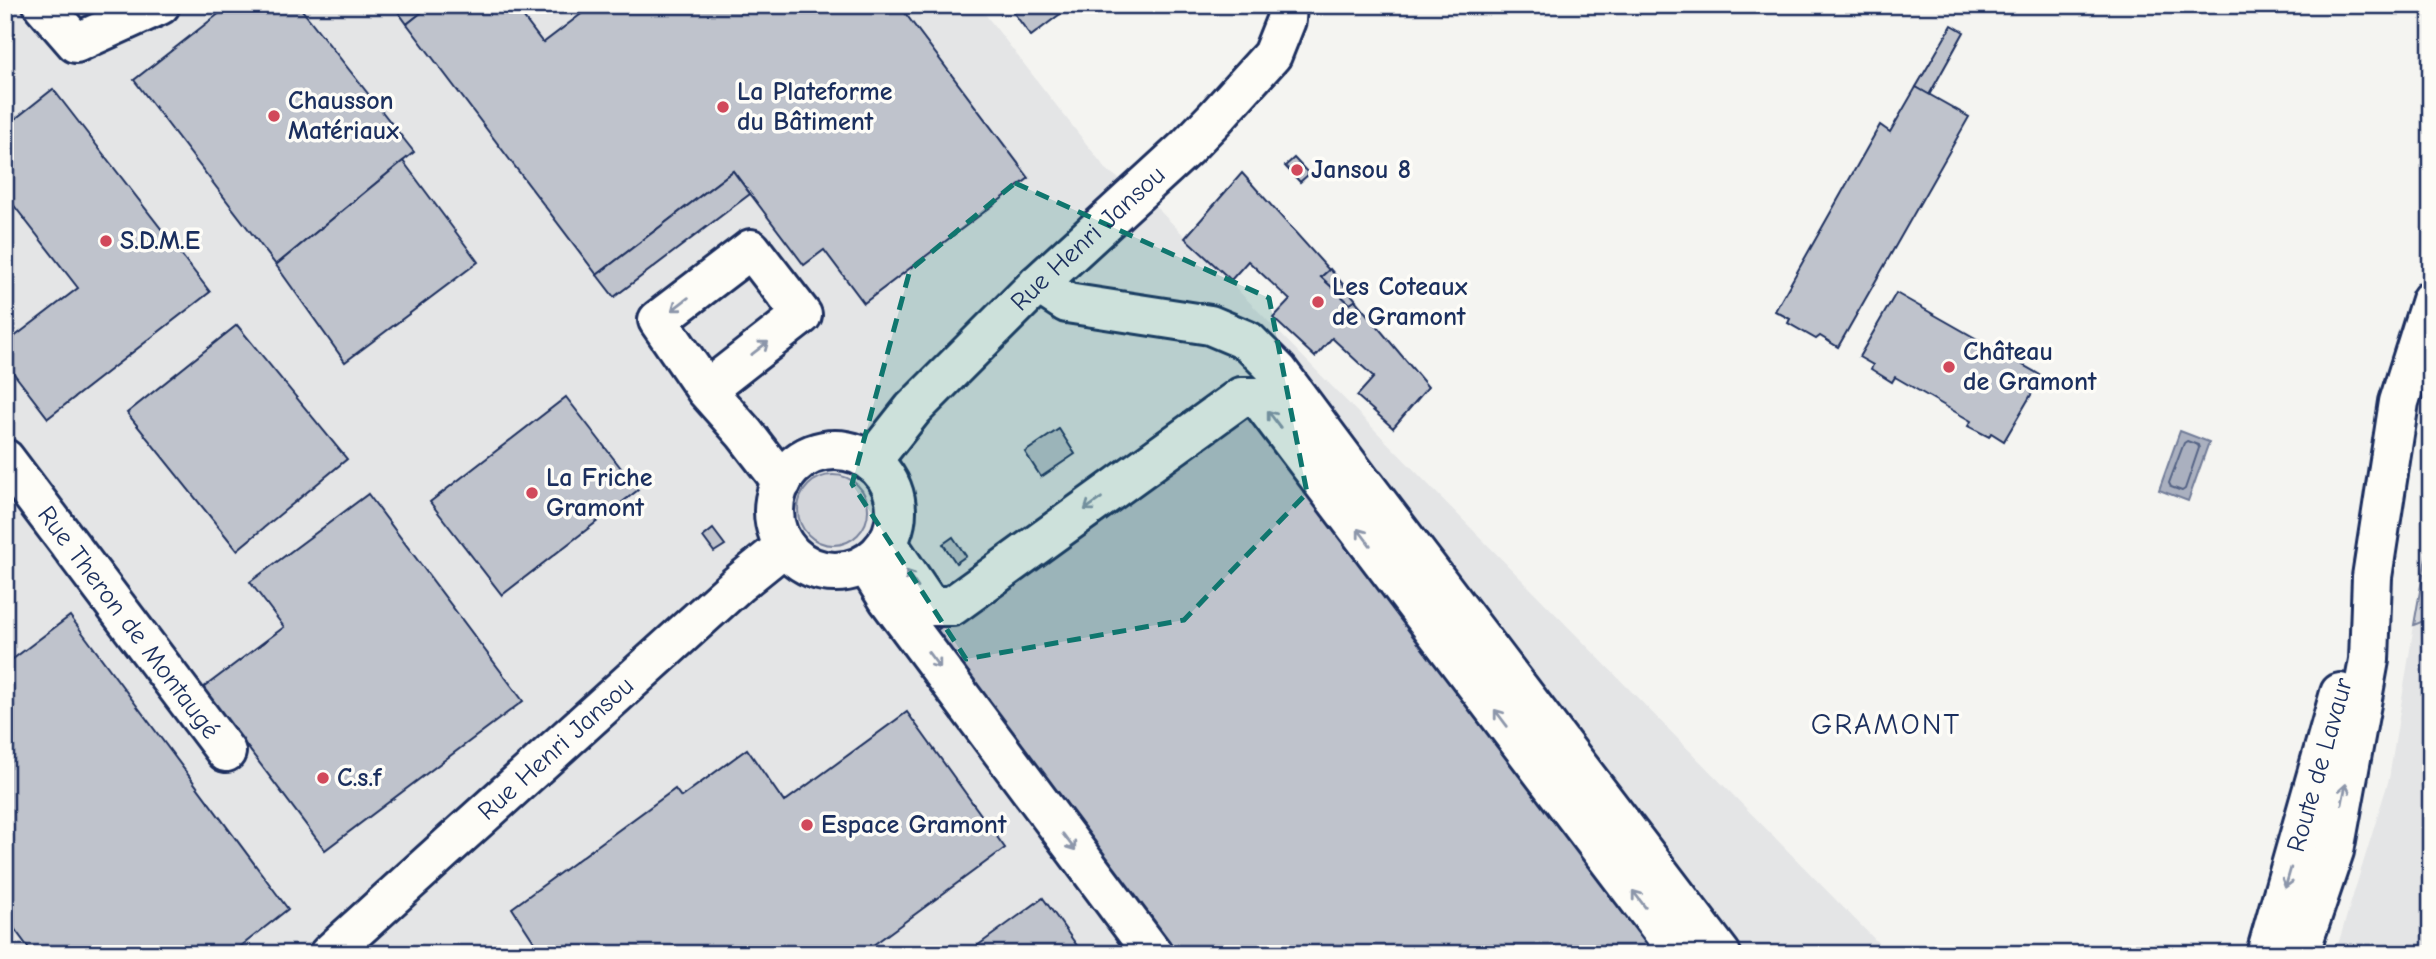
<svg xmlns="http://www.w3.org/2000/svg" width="2436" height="959" font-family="'Comic Neue',sans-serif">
<rect width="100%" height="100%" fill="#f4f4f1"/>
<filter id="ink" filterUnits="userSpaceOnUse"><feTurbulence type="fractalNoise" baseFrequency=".0143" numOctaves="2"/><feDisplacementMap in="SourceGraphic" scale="14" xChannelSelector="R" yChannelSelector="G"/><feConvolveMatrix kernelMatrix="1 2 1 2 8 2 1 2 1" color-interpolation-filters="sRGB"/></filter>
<g filter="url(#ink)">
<g fill="#e4e5e6">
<polygon points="5,5 978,5 1106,169 1158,209 1889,954 5,954"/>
<polygon points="2431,618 2431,954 2335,954 2389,779 2414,625"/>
</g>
<g fill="#d4d6db" stroke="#78829c" stroke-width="2">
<circle cx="833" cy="510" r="35"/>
<polygon points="2431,529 2431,618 2414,625"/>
</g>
<polygon fill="#aab0bf" stroke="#717c98" stroke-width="2" points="2180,431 2209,442 2188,501 2159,490"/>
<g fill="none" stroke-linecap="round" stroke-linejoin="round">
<polygon stroke="#546385" stroke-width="2" points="2187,441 2198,445 2199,448 2185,489 2182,491 2171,487 2169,483 2184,443"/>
</g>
<g fill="#bfc3cc" stroke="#1b2f5e" stroke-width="2">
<polygon points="230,5 298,5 414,152 276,265 134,80"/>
<polygon points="393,5 431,5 407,24"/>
<polygon points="431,5 514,5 543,43 593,5 899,5 1029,178 864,303 824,250 804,265 733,171 597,275 407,24"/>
<polygon points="1008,5 1072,5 1031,36"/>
<polygon points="1952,25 1964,32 1929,95 1916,87"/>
<polygon points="1916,87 1969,117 1838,347 1820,336 1816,339 1788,323 1790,319 1775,311 1880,125 1890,132"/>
<polygon points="53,89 210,292 48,418 5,362 5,344 78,288 5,194 5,127"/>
<polygon points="1294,158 1309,174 1300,182 1285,166"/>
<polygon points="403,161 478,262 345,362 276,265"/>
<polygon points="733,171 750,194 614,297 597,275"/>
<polygon points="1242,173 1329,270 1321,277 1350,304 1355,300 1428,387 1393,428 1357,396 1374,377 1332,338 1315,357 1273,318 1290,300 1248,261 1231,280 1185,238"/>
<polygon points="1330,269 1356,300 1350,304 1321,277"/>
<polygon points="1896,293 2042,376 2004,441 1991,433 1989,437 1968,426 1971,421 1895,377 1892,382 1871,369 1873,365 1859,357"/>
<polygon points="237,325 347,459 237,550 127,413"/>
<polygon points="566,397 638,490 502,595 430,502"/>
<polygon points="1242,406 1300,485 1327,466 1698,954 1172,954 936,631"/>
<polygon points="1059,429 1075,454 1041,477 1025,452"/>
<polygon points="368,494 523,701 325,850 203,688 284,627 250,582"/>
<polygon points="713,529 725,545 714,552 703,537"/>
<polygon points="953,537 966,556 956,563 943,544"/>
<polygon points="70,616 288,909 231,954 33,954 5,916 5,665"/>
<polygon points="907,712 1005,848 861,954 542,954 512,908 675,789 681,797 747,749 784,802"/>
<polygon points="1043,898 1083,954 966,954"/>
</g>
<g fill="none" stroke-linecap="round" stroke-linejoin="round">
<defs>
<g id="minor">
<polyline points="43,5 76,43 160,5"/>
<polyline points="1038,284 1067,303 1210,325 1248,341 1278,371 1361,482"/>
<polyline points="706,390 802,315 751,249 658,320 706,390 745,434 782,482"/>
<circle cx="835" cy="511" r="61"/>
<path id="s1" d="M5,459L226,752"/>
<path id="s2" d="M871,462L913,409L1038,284L1186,148L1215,118L1272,55L1286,20L1287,5"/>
<polyline points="1366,487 1721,954"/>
<polyline points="888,544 930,606 952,606 1241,397 1258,397 1680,954"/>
<polyline points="866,564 888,599 1153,954"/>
<path id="s3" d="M329,954L738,584L785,546"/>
</g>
<g id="major">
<polyline points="2266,954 2340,693"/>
<polyline points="2299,954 2334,851 2369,660 2372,577 2399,402 2431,300"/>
</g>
</defs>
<use href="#minor" stroke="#1b2f5e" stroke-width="44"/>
<use href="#major" stroke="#1b2f5e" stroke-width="44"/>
<use href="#minor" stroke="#fdfcf7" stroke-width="38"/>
<use href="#major" stroke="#fdfcf7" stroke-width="38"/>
</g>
<defs><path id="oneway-shaft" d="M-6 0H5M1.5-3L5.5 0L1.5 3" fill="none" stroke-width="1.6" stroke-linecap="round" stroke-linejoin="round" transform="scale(1.75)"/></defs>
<g stroke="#8c96aa">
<use href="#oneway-shaft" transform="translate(680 304) rotate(143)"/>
<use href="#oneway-shaft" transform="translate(760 348) rotate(-38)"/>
<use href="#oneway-shaft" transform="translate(1274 419) rotate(-127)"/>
<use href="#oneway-shaft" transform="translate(1093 504) rotate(144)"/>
<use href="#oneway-shaft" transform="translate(1364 537) rotate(-127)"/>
<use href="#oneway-shaft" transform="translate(912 579) rotate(-125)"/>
<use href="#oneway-shaft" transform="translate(934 660) rotate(53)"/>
<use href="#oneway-shaft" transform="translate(1501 718) rotate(-127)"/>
<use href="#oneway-shaft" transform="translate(2344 794) rotate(-79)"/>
<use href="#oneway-shaft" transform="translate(1069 842) rotate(53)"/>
<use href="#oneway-shaft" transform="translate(2288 878) rotate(106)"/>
<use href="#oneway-shaft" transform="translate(1639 899) rotate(-127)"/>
</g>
</g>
<path fill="#0f766e" fill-opacity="0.2" stroke="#0f766e" stroke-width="5" stroke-dasharray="14 9" stroke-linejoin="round" d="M1015,183L1269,298L1307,493L1184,620L966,659L852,484L910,270Z"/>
<g fill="#d1495b" stroke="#fdfcf7" stroke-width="2.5">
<circle cx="723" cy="107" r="7"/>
<circle cx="274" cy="116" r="7"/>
<circle cx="1297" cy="170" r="7"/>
<circle cx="106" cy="241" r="7"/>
<circle cx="1318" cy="302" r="7"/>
<circle cx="1949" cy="367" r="7"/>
<circle cx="532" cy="493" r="7"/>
<circle cx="323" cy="778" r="7"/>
<circle cx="807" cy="825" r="7"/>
</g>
<g text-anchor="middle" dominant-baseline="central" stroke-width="7" stroke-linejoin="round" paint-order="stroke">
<g font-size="26" font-weight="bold" fill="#1b2f5e" stroke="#fdfcf7" text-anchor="start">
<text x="737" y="92">La Plateforme<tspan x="737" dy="30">du Bâtiment</tspan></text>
<text x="288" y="101">Chausson<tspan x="288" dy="30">Matériaux</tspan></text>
<text x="1311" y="170">Jansou 8</text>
<text x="120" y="241">S.D.M.E</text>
<text x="1332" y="287">Les Coteaux<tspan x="1332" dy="30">de Gramont</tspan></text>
<text x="1963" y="352">Château<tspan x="1963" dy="30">de Gramont</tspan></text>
<text x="546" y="478">La Friche<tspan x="546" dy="30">Gramont</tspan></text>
<text x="337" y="778">C.s.f</text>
<text x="821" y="825">Espace Gramont</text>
</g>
<g font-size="26" fill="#1b2f5e" stroke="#fdfcf7">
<text stroke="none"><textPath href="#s2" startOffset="312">Rue Henri Jansou</textPath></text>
<text stroke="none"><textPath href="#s1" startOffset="205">Rue Theron de Montaugé</textPath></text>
<text stroke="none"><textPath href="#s3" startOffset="306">Rue Henri Jansou</textPath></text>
<text transform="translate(2320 765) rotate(-74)">Route de Lavaur</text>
</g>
<g font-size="30" letter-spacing="2" fill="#1b2f5e" stroke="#fdfcf7">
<text x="1886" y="724">GRAMONT</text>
</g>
</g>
<rect width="2436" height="959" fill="none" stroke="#fdfcf7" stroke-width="28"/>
<rect x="14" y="14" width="2408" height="931" fill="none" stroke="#1b2f5e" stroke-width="2.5" filter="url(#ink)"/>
</svg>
